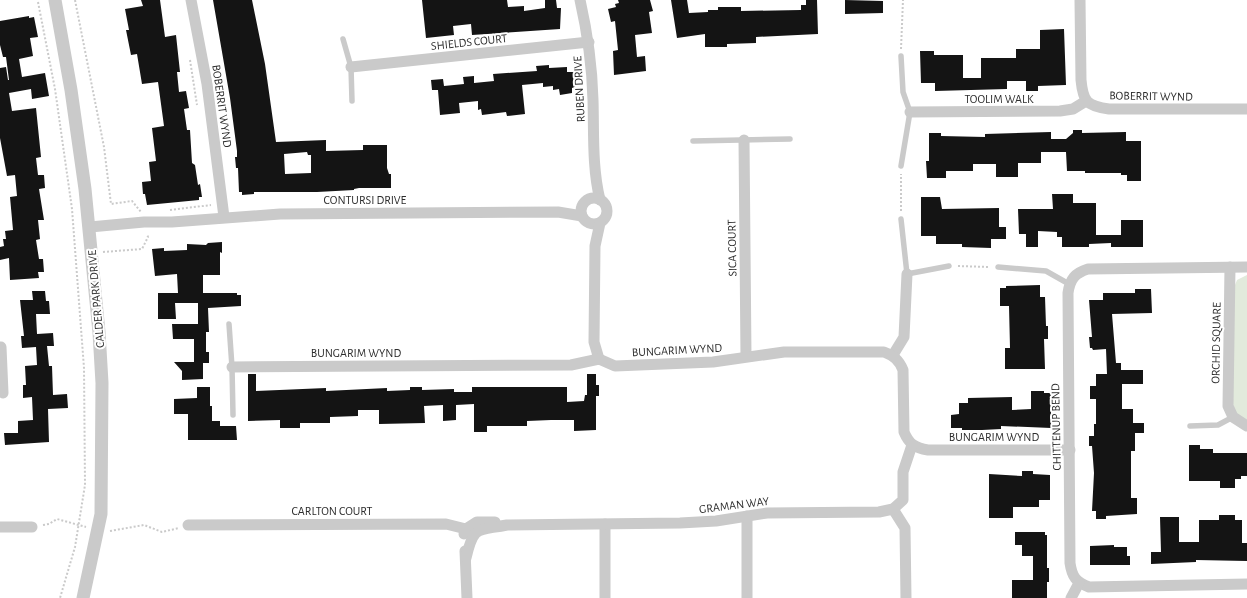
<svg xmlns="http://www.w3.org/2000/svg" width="1247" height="598" font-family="'Alegreya Sans',sans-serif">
<rect width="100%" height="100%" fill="#fff"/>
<polygon fill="#e2eadc" points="1247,275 1247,421 1236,414 1232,401 1233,290 1237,280"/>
<g fill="#141414" fill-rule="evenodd">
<polygon points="141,0 160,0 165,37 176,35 180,72 177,72 179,92 186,91 189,108 184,109 187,130 190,130 192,163 195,165 198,185 200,184 202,197 199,197 199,200 147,205 145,194 143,194 142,182 151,181 149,162 156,161 152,128 164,126 158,82 142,84 137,54 131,55 126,30 129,30 125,9 143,6"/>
<path d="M213,0H252L265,64L276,142L326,140V151L363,150V145H387V168L389,174H391V188H359L354,189V190L317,192H254V194L242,195V192H239L238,168H236L235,157H237V151L230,98ZM307,152L308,155H311V173L285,174L284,154Z"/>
<polygon points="422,0 507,0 508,7 524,6 524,11 545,8 545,0 556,0 557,8 561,8 560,29 472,35 471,24 453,26 454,35 426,38"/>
<polygon points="618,0 650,0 653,11 649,12 652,33 635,35 637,57 645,56 646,71 614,75 613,51 618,50 615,21 611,22 608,9 616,7 615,4 619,3"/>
<polygon points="671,0 687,0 689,13 708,12 708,10 718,10 718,7 741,7 741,11 801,10 801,5 806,5 806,0 817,0 818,34 756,37 756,43 727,44 727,47 705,47 705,34 677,38"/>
<polygon points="845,0 883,1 883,13 845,14"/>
<polygon points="29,16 29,18 34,17 38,37 30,38 33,56 19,59 22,77 45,73 49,96 32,99 31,89 9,93 12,111 36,108 41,157 36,158 38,175 44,175 45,188 39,189 44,220 38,220 40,239 36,240 39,259 43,259 44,272 38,272 39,278 10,280 9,258 0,260 0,247 4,246 3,239 6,239 5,231 13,230 10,197 17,196 15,175 7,176 0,138 0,68 6,67 8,80 9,80 6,57 3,57 0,45 0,21"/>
<polygon points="1064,29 1066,85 1038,86 1038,91 1026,91 1026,81 1007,81 1007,89 935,91 935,83 921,83 920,51 934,51 934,55 963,55 963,78 981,78 981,58 1016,58 1016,49 1040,49 1040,30"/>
<polygon points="549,65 549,68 567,67 567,72 574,72 575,87 572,88 572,93 560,95 559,89 553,90 553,86 543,87 543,83 522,85 525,114 507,116 506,112 482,115 481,109 478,110 478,101 459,103 460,113 440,115 438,90 432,90 431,80 443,79 444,86 464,84 463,77 474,76 474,83 494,81 493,74 537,71 536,66"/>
<polygon points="1073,130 1082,130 1082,133 1126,132 1126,141 1141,141 1141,181 1127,181 1127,175 1121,175 1121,173 1085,173 1085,171 1067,171 1066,152 1041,152 1041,163 1018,163 1018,177 996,177 996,164 973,164 973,171 946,171 946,178 927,178 926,161 929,161 929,133 941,133 941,136 985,137 985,134 1051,132 1051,139 1066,139 1073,133"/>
<polygon points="1052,194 1073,194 1073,203 1096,203 1096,235 1121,235 1121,220 1143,220 1143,247 1111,247 1111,243 1089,244 1089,247 1062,247 1062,237 1057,237 1057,232 1038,231 1038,247 1026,247 1026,234 1019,234 1018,209 1053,209"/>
<polygon points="921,197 940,197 942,209 999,208 999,227 1006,227 1006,239 991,239 991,248 962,247 962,244 936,244 936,236 921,236"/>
<polygon points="222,242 222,253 220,252 220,275 203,275 203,293 237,293 237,295 241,295 241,306 208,308 209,332 206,332 206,352 209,352 209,363 203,363 203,379 182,380 182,371 174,362 194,362 194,339 173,339 172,324 198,324 198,303 175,303 176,319 158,319 158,293 178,293 177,274 155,276 152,249 164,248 164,251 187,250 187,244 206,245 208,243"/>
<polygon points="1040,285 1040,297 1045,297 1046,326 1048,326 1048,339 1044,339 1045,369 1005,369 1005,348 1010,348 1009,306 1000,306 1000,288 1006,288 1006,286"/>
<polygon points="1135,289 1151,289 1152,313 1112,314 1116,363 1121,363 1121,370 1143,370 1143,384 1122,384 1122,409 1133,409 1133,423 1144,423 1144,433 1135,433 1135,451 1131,451 1131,498 1137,498 1137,514 1106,516 1106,519 1096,519 1096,511 1092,511 1094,473 1092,446 1089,446 1089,436 1094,436 1094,424 1096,424 1096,399 1090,399 1090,386 1096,386 1096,374 1107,374 1106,349 1093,350 1092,348 1090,348 1089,337 1092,337 1089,300 1103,300 1103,293 1135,293"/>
<polygon points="32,291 45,291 46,301 49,301 50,314 36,314 37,334 53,333 54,346 47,346 49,366 52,366 53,395 67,394 68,408 48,409 49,442 5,445 4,433 18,433 18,421 33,420 32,397 23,398 23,385 26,385 25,366 37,365 36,347 22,348 21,336 24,336 20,300 33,300"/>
<polygon points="248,374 256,374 256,391 326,388 326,391 387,388 387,391 410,390 410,387 422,387 422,390 454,389 454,392 472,392 472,387 567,387 567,402 584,401 585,395 587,395 587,374 596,374 596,385 599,385 599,396 596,396 596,430 574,431 574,420 551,420 527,421 527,426 487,426 487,432 474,432 474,404 456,405 456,420 443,421 443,405 424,406 425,423 379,424 379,410 358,410 358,416 330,417 330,423 300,423 300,428 280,428 280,420 248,421"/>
<polygon points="197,387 210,387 210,406 212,406 212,421 220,421 220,426 236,426 237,440 188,440 188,414 174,414 174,399 197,398"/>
<polygon points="1031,391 1044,391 1044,393 1051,393 1051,428 1001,426 1001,429 982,430 962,430 962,428 951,428 951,415 959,414 959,403 968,403 968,398 1012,397 1012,410 1031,409"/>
<polygon points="1189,445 1200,445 1200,449 1213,449 1213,453 1247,453 1247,476 1241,476 1241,479 1235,479 1235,488 1220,488 1220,481 1189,481"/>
<polygon points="1022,471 1033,471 1033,474 1050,475 1050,500 1039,500 1039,507 1013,507 1013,518 989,518 989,474 1022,476"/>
<polygon points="1219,515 1235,515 1235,520 1242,520 1242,543 1247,543 1247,561 1196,560 1196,562 1151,564 1151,552 1161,552 1160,517 1179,517 1179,542 1199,542 1199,520 1219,520"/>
<polygon points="1015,532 1045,532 1045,535 1047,535 1047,568 1049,568 1049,582 1047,582 1047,598 1012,598 1012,580 1033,580 1033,556 1022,556 1022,545 1015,545"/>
<polygon points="1114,545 1114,547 1127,547 1127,556 1130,556 1130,565 1090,565 1090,546"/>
</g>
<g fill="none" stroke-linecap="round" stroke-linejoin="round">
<g stroke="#cacaca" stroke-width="2" stroke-dasharray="2 2" stroke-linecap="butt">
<polyline points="75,0 104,147 111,204 132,201 141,212"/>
<polyline points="38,2 55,89 72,209 84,368 85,485 75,547 60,598"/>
<polyline points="901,49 903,0"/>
<polyline points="190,60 197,105"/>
<polyline points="170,210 211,205"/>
<polyline points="901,211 901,174"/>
<polyline points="103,252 142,249 148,237 147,234"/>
<polyline points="958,266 989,267"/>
<polyline points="43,525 49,524 57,519 86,527"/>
<polyline points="110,531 144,525 162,532 179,528"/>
</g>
<g stroke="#cacaca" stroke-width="5.5">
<polyline points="343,39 351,67 352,101"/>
<polyline points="901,56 903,92 910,112 901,166"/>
<polyline points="693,141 790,139"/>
<polyline points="901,219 907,274 949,266"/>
<polyline points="998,267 1046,271 1069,284"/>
<polyline points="229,324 232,367 233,415"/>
<polyline points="1190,426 1218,425 1233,417"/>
</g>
<g stroke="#cacaca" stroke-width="11">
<polyline points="191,0 207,84 224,217"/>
<path d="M580,0C588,35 592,63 593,100C594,133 592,167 600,200"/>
<path d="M1080,0L1081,80C1083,102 1087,106 1109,109H1247"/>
<polyline points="351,67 589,42"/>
<polyline points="910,112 1060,111 1073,109 1086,101"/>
<polyline points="744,140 746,356"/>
<circle cx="594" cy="211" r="13"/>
<polyline points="90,227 144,222 172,222 280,214 558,212 582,216"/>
<polyline points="1230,267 1228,406 1233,417 1247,426"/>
<path d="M1247,267L1088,269C1075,273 1070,279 1068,293L1070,563C1072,577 1076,582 1089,587L1247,584"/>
<polyline points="1,347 3,393"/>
<polyline points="893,355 904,337 907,274"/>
<polyline points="599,359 594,342 595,246 600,223"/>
<path d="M232,367L571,365L599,359L615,366L713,362L784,352H884C894,356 899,360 903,370L904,432C909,444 915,448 928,450H1070"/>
<polyline points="893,509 905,528 906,598"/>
<polyline points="747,516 747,598"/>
<polyline points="605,524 605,598"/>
<polyline points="188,525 446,524 466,529 474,533"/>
<polyline points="0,527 32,527"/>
<polyline points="464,534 466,529 477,522 495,522"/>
<polyline points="465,551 467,598"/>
<path d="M466,558C474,524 478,531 507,525L680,523L716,521L767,513L879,512L893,509L903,500V472L912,445"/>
<polyline points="1071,598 1079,583"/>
</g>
<polyline stroke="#cacaca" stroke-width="13" points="55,0 71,90 85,189 99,332 102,383 101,514 83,598"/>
</g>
<g text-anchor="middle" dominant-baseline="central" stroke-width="4" stroke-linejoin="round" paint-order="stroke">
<g font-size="12" fill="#2d2d2d" stroke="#fff">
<text transform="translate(469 42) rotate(-6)">SHIELDS COURT</text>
<text transform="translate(579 89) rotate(-93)">RUBEN DRIVE</text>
<text transform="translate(1151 96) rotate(1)">BOBERRIT WYND</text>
<text x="999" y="99">TOOLIM WALK</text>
<text transform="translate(222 106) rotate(82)">BOBERRIT WYND</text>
<text x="365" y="200">CONTURSI DRIVE</text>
<text transform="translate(732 248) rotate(-91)">SICA COURT</text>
<text transform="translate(96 299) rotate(-95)">CALDER PARK DRIVE</text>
<text transform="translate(1216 343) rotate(-89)">ORCHID SQUARE</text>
<text transform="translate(677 350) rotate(-3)">BUNGARIM WYND</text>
<text x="356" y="353">BUNGARIM WYND</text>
<text transform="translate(1056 427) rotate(-91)">CHITTENUP BEND</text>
<text x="994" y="437">BUNGARIM WYND</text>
<text transform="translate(734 505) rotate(-7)">GRAMAN WAY</text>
<text x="332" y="511">CARLTON COURT</text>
</g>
</g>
</svg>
